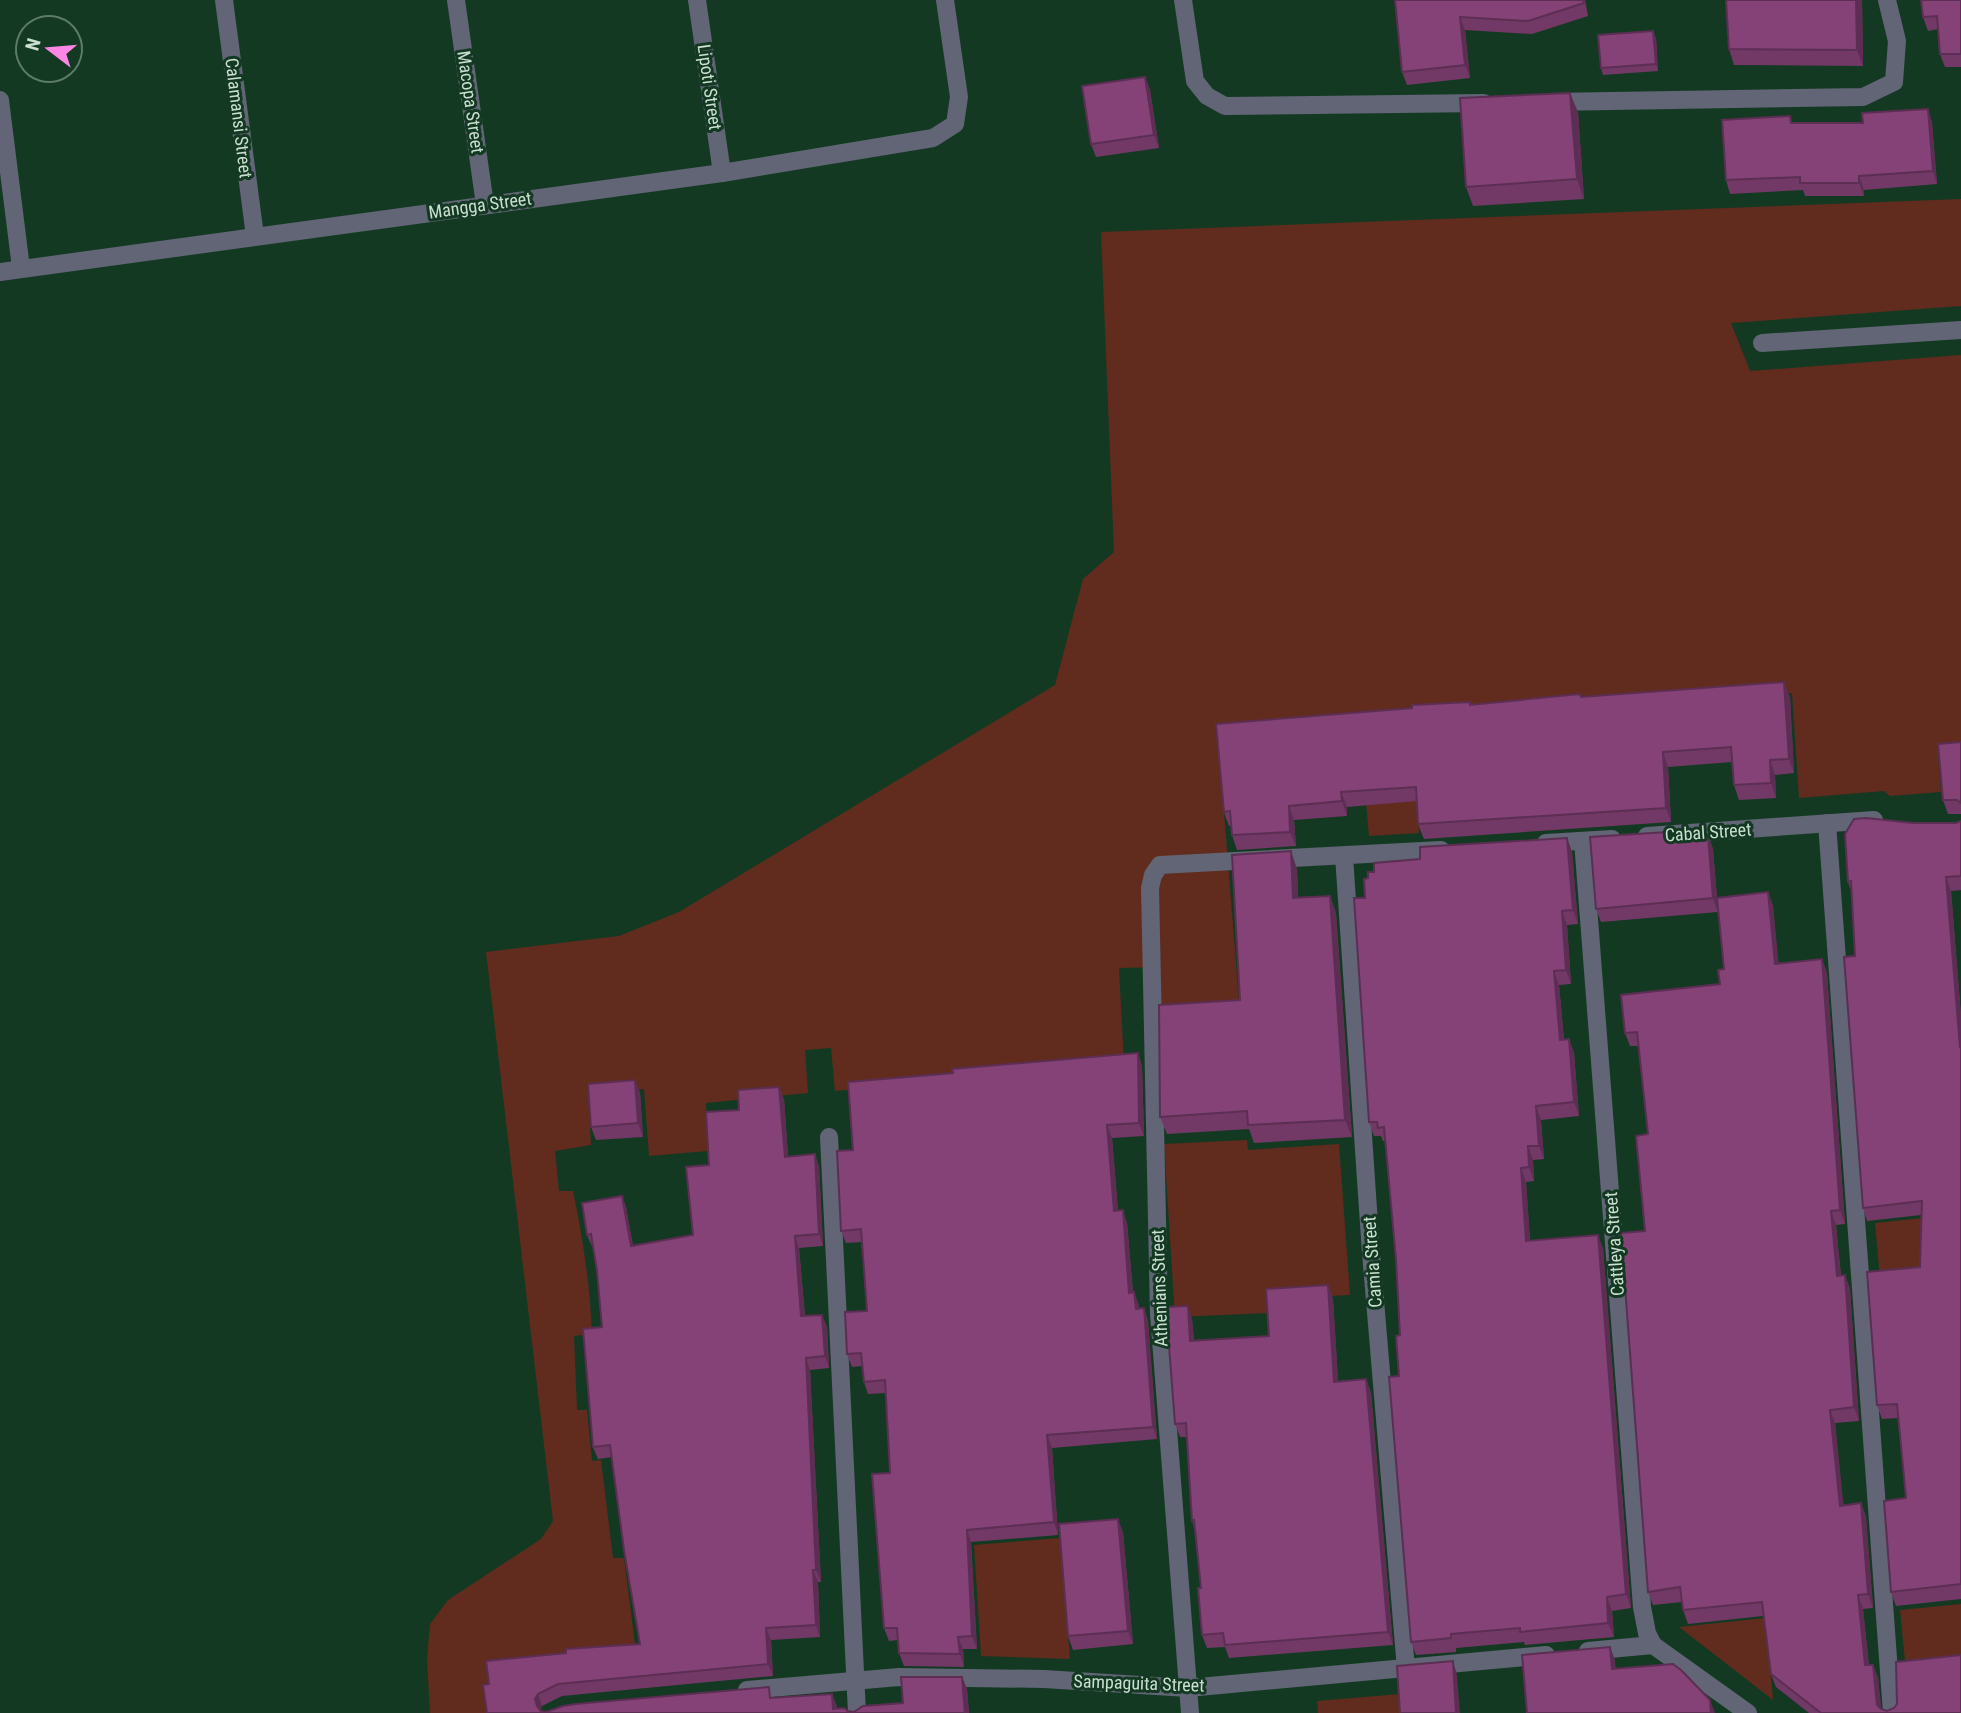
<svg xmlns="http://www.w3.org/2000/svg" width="1961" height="1713" font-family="'Roboto Condensed',sans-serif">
<rect width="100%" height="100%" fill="#143923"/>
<g fill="#612b1e">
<path d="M1961,199V306L1731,323L1750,371L1961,355V752L1938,755L1941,792L1890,796L1884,791L1799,798L1792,693L1615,707L1413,718L1419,833L1369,836L1359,724L1218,737L1240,1013L1160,1017L1158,967L1119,968L1124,1065L835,1091L831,1048L805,1050L808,1093L706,1103L708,1151L649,1156L644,1089L588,1094L591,1145L555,1151L559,1191H573C583,1239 590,1285 592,1334L574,1336L577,1410H587L592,1461L601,1460L613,1558H624L636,1652L487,1668L489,1694L485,1695L487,1713H430L427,1659L430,1624L448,1600L541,1539L553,1521L486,952L619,936L679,912L1055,685L1083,579L1114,552L1101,232Z"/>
<polygon points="1247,1140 1248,1150 1339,1144 1350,1295 1269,1299 1269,1313 1175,1317 1164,1144"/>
<polygon points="1961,1214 1961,1270 1880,1279 1875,1223"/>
<polygon points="1060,1538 1070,1659 981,1656 974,1545"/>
<polygon points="1961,1604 1961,1665 1906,1671 1900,1610"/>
<polygon points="1766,1618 1773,1700 1679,1627"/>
<polygon points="1400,1694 1401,1713 1318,1713 1317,1701"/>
</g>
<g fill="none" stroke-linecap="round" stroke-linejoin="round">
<g stroke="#616575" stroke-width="18">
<polyline points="224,0 255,236"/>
<polyline points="456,0 485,205"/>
<polyline points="697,0 722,173"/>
<polyline points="1183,0 1195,81 1207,96 1225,106 1484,103"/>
<polyline points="0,100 21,268"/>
<polyline points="1550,102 1863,97 1894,82 1897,41 1887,0"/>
<polyline points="0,272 722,173 933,138 955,124 959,97 945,0"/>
<polyline points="1762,343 1961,330"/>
<polyline points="1827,823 1892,1713"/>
<polyline points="1647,836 1874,820"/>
<polyline points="1583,841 1642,1607 1647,1633 1653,1645"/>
<polyline points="1546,843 1612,839"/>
<polyline points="1344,856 1371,1253 1406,1669"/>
<polyline points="829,1137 857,1713"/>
<polyline points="1588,1651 1653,1645 1748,1713"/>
<polyline points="747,1690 899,1677 1044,1679 1188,1688 1546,1655"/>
<polyline points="1190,1713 1159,1314 1150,888 1153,875 1160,865 1441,850"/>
</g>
</g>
<g fill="#723966">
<polygon points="1395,0 1585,0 1588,16 1532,34 1465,30 1470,78 1407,85 1402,72"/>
<polygon points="1726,0 1862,0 1863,66 1734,65 1729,49"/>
<polygon points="1961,0 1961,67 1945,67 1940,54 1938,29 1928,31 1923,17"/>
<polygon points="1656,38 1658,71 1603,75 1601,68"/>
<polygon points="1145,77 1150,90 1159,148 1096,157 1091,144"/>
<polygon points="1928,109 1932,123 1937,184 1864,190 1864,196 1805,196 1803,190 1730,194 1726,180 1793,123 1863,123"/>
<polygon points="1578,112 1584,199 1473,206 1466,187"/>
<polygon points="1580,694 1581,697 1790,697 1794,773 1775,775 1776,798 1739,800 1734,785 1732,762 1668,767 1671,822 1424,839 1418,824 1417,801 1347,807 1347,816 1294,820 1296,846 1237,850 1232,835 1231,826 1229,826 1224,812 1471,705"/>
<polygon points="1961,742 1961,814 1948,814 1943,800"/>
<polygon points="1961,821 1961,890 1951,891 1961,1016 1961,1599 1896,1606 1891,1592 1906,1498 1898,1418 1882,1419 1877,1405 1920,1267 1921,1215 1867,1221 1863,1208 1855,956 1851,890 1848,882 1913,823 1956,823"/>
<polygon points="1667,832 1670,839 1708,836 1713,849 1717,898 1768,892 1773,906 1778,963 1822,959 1827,973 1845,1224 1836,1225 1841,1275 1845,1275 1850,1289 1859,1421 1835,1423 1843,1505 1861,1503 1866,1517 1873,1608 1863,1609 1869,1665 1873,1665 1878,1678 1881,1709 1887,1711 1961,1713 1809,1713 1776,1687 1771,1674 1763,1616 1688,1624 1683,1610 1682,1602 1653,1605 1648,1592 1645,1231 1648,1134 1638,1046 1630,1046 1625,1033 1720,984 1724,969 1718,912 1601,922 1596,909"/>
<polygon points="1567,838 1572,852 1578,924 1567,925 1571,984 1559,985 1564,1039 1569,1039 1574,1053 1579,1116 1541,1120 1544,1159 1533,1160 1534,1181 1526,1182 1530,1241 1603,1248 1631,1608 1612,1611 1614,1637 1525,1645 1524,1642 1456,1648 1456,1652 1416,1655 1411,1642 1399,1376 1400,1335 1396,1260 1386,1141 1383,1141 1381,1136 1374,1136 1369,1122 1365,898 1368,878 1374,872 1420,859"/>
<polygon points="1297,869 1298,897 1330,896 1336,913 1352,1137 1254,1143 1249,1129 1167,1134 1160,1117 1240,1000"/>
<polygon points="1138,1053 1142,1066 1144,1136 1112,1138 1118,1211 1127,1223 1133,1292 1134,1292 1139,1308 1144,1308 1148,1321 1157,1439 1052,1448 1058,1535 971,1542 977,1649 963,1649 964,1667 904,1666 899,1653 898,1640 889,1641 884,1628 890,1473 886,1393 868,1394 864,1382 862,1366 852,1367 847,1354 867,1311 862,1242 846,1243 841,1231 853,1150 953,1073"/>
<polygon points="635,1080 640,1093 643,1137 596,1140 591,1127"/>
<polygon points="784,1099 788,1157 819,1166 823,1246 799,1248 805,1316 827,1326 829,1368 810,1370 821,1582 818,1582 820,1637 771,1640 773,1676 562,1696 542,1706 540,1710 546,1712 832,1694 837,1708 854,1712 903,1703 962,1677 967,1689 969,1713 979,1713 487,1713 640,1644 612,1457 598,1459 593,1447 602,1327 597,1271 593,1246 592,1246 587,1235 622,1196 626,1207 633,1246 693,1235 709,1165 739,1110"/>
<polygon points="1328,1285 1333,1299 1338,1381 1366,1379 1371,1393 1393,1645 1229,1658 1225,1647 1207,1648 1202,1635 1201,1588 1195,1530 1192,1521 1187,1437 1180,1437 1175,1424 1192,1319 1194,1340 1269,1336"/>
<polygon points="1123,1532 1133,1644 1073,1650 1068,1636"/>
</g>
<g fill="#5c2e53">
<polygon points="1856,0 1862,0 1863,66 1857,50"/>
<polygon points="1460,17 1465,30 1470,78 1465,65"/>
<polygon points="1653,31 1656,38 1658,71 1656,64"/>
<polygon points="1145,77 1150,90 1159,148 1154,135"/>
<polygon points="1570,93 1578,112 1584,199 1577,179"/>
<polygon points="1928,109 1932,123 1937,184 1933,171"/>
<polygon points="1859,176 1864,190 1864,196 1859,183"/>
<polygon points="1784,682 1790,697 1794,773 1789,759"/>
<polygon points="1663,752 1668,767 1671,822 1666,808"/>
<polygon points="1770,760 1775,775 1776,798 1771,783"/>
<polygon points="1341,792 1347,807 1347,816 1342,801"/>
<polygon points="1289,806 1294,820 1296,846 1290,832"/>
<polygon points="1708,836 1713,849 1718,912 1713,898"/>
<polygon points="1567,838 1572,852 1578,924 1573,910"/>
<polygon points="1291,851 1297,869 1299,915 1293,898"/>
<polygon points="1946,877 1951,891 1961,1016 1961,1051 1960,1047"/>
<polygon points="1768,892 1773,906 1780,977 1775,964"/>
<polygon points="1330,896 1336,913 1352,1137 1345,1120"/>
<polygon points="1562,911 1567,925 1571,984 1566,970"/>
<polygon points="1822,959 1827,973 1845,1224 1840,1210"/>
<polygon points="1554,971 1559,985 1565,1054 1560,1040"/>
<polygon points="1569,1039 1574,1053 1579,1116 1574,1102"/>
<polygon points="1138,1053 1142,1066 1144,1136 1139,1123"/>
<polygon points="635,1080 640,1093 643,1137 638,1123"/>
<polygon points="779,1087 784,1099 789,1169 785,1157"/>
<polygon points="1536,1106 1541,1120 1544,1159 1539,1146"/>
<polygon points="1107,1125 1112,1138 1119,1224 1114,1211"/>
<polygon points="1528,1146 1533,1160 1534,1181 1529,1167"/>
<polygon points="815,1154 819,1166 823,1246 819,1234"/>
<polygon points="1521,1168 1526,1182 1531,1255 1526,1241"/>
<polygon points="622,1196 626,1207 635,1258 631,1246"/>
<polygon points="1123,1210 1127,1223 1134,1305 1129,1293"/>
<polygon points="1831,1211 1836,1225 1842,1290 1837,1276"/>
<polygon points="1598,1235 1603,1248 1631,1608 1626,1594"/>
<polygon points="795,1236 799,1248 806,1328 801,1316"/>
<polygon points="1845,1275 1850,1289 1859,1421 1854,1407"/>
<polygon points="1328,1285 1333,1299 1339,1395 1334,1382"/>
<polygon points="1134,1292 1139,1305 1140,1321 1136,1309"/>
<polygon points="1188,1306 1192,1319 1195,1354 1190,1341"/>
<polygon points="1144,1308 1148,1321 1157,1439 1153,1427"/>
<polygon points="822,1315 827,1326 829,1368 825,1356"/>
<polygon points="806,1358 810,1370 821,1582 816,1570"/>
<polygon points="1366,1379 1371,1393 1393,1645 1388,1632"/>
<polygon points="1830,1410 1835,1423 1845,1519 1840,1506"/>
<polygon points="1047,1435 1052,1448 1058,1535 1054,1522"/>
<polygon points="1861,1503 1866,1517 1873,1608 1868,1594"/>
<polygon points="1118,1519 1123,1532 1133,1644 1128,1631"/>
<polygon points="967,1530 971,1542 977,1649 972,1636"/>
<polygon points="813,1570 818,1582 820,1637 816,1625"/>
<polygon points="1858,1595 1863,1609 1870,1679 1865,1665"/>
<polygon points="1607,1597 1612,1611 1614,1637 1608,1623"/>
<polygon points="766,1628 771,1640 773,1676 768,1664"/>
<polygon points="958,1637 963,1649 964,1667 960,1654"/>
<polygon points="1610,1647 1615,1660 1617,1682 1612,1669"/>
<polygon points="1453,1661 1457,1675 1460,1713 1456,1713"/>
<polygon points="1873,1665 1878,1678 1882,1713 1877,1705"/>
<polygon points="962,1677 967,1689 969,1713 965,1713"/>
<polygon points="538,1694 542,1706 540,1711 537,1706 535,1699"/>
<polygon points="832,1694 837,1706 837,1713 833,1709"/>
<polygon points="1710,1700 1715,1713 1711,1713"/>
</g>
<g fill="#844277" stroke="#5c2e53" stroke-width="2">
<polygon points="1395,0 1583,0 1584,3 1528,21 1460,17 1465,65 1402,72"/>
<polygon points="1726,0 1856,0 1857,50 1729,49"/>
<polygon points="1921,0 1961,0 1961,54 1940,54 1937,16 1923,17"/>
<polygon points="1653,31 1656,64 1601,68 1598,35"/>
<polygon points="1145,77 1154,135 1091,144 1082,86"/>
<polygon points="1570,93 1577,179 1466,187 1460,98"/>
<polygon points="1928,109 1933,171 1859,176 1859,183 1800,183 1800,177 1726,180 1722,120 1790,116 1791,123 1863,123 1862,113"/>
<polygon points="1784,682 1789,759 1770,760 1771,783 1734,785 1731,747 1663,752 1666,808 1418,824 1416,787 1341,792 1342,801 1289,806 1290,832 1232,835 1230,811 1224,812 1216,724 1412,708 1412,705 1470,702 1470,705 1580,694 1581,697"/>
<polygon points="1961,742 1961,803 1957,800 1943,800 1938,744"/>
<polygon points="1866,818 1913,823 1956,823 1961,821 1961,876 1946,877 1960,1047 1961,1047 1961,1584 1891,1592 1884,1501 1906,1498 1897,1404 1877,1405 1867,1272 1920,1267 1922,1201 1863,1208 1844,957 1855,956 1851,881 1848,882 1845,834 1854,819"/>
<polygon points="1667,832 1668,840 1708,836 1713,898 1596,909 1590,837"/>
<polygon points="1567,838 1573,910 1562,911 1566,970 1554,971 1560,1040 1569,1039 1574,1102 1536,1106 1539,1146 1528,1146 1529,1167 1521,1168 1526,1241 1598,1235 1626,1594 1607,1597 1608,1623 1520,1632 1520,1628 1451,1634 1451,1638 1411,1642 1389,1377 1399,1376 1396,1336 1400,1335 1396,1260 1384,1127 1378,1128 1377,1122 1369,1122 1354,898 1365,898 1364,879 1368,878 1368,872 1374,872 1374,863 1420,859 1420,847"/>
<polygon points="1291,851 1293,898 1330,896 1345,1120 1248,1125 1247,1111 1160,1117 1159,1005 1240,1000 1232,855"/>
<polygon points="1768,892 1775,964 1822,959 1840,1210 1831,1211 1837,1276 1845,1275 1854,1407 1830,1410 1840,1506 1861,1503 1868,1594 1858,1595 1865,1665 1873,1665 1877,1705 1881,1709 1887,1711 1894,1708 1897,1704 1896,1662 1961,1655 1961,1713 1821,1713 1771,1674 1762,1602 1683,1610 1680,1587 1648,1592 1621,1233 1645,1231 1636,1136 1648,1134 1637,1032 1625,1033 1621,995 1720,984 1718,970 1724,969 1717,898"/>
<polygon points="1138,1053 1139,1123 1107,1125 1114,1211 1123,1210 1129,1293 1134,1292 1136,1309 1144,1308 1153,1427 1047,1435 1054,1522 967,1530 972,1636 958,1637 960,1654 899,1653 897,1628 884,1628 872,1474 890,1473 885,1380 864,1382 861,1353 847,1354 845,1312 867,1311 861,1229 841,1231 837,1151 853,1150 848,1082 953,1073 952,1069"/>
<polygon points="635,1080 638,1123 591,1127 588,1084"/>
<polygon points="779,1087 785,1157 815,1154 819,1234 795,1236 801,1316 822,1315 825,1356 806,1358 816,1570 813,1570 816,1625 766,1628 768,1664 558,1684 538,1694 535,1699 537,1706 541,1711 546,1712 563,1706 576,1704 769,1687 770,1698 832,1694 833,1709 844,1708 848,1711 854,1712 863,1706 903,1703 901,1677 962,1677 965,1713 487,1713 483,1685 489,1684 486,1661 566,1653 566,1649 640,1644 624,1550 610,1445 593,1447 583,1329 602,1327 597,1271 591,1234 587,1235 582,1203 622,1196 631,1246 693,1235 686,1167 709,1165 706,1112 739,1110 738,1090"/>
<polygon points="1328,1285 1334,1382 1366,1379 1388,1632 1225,1645 1223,1633 1202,1635 1198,1588 1201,1588 1194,1520 1192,1521 1186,1423 1175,1424 1166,1307 1188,1306 1190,1341 1269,1336 1266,1289"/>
<polygon points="1118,1519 1128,1631 1068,1636 1059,1524"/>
<polygon points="1610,1647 1612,1669 1673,1664 1681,1670 1710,1700 1711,1713 1527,1713 1522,1655"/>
<polygon points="1453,1661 1456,1713 1400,1713 1397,1666"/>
</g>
<g text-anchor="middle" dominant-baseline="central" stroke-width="6" stroke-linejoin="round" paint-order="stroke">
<g font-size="18" fill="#cbdfd1" stroke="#143923">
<text transform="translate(710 87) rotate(82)">Lipoti Street</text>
<text transform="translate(471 102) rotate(82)">Macopa Street</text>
<text transform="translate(239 118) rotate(83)">Calamansi Street</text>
<text transform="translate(480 205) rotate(-8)">Mangga Street</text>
<text transform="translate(1708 832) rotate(-4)">Cabal Street</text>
<text transform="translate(1614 1244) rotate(-94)">Cattleya Street</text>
<text transform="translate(1372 1262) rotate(-94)">Camia Street</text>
<text transform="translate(1159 1288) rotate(-92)">Athenians Street</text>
<text transform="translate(1139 1683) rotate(2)">Sampaguita Street</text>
</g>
</g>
<g transform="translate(49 49) rotate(286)"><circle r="33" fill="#143923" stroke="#5d7b69" stroke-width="2"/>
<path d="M0-5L12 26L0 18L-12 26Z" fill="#fc86e4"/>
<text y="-10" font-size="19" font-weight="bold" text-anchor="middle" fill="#cbdfd1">N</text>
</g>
</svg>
